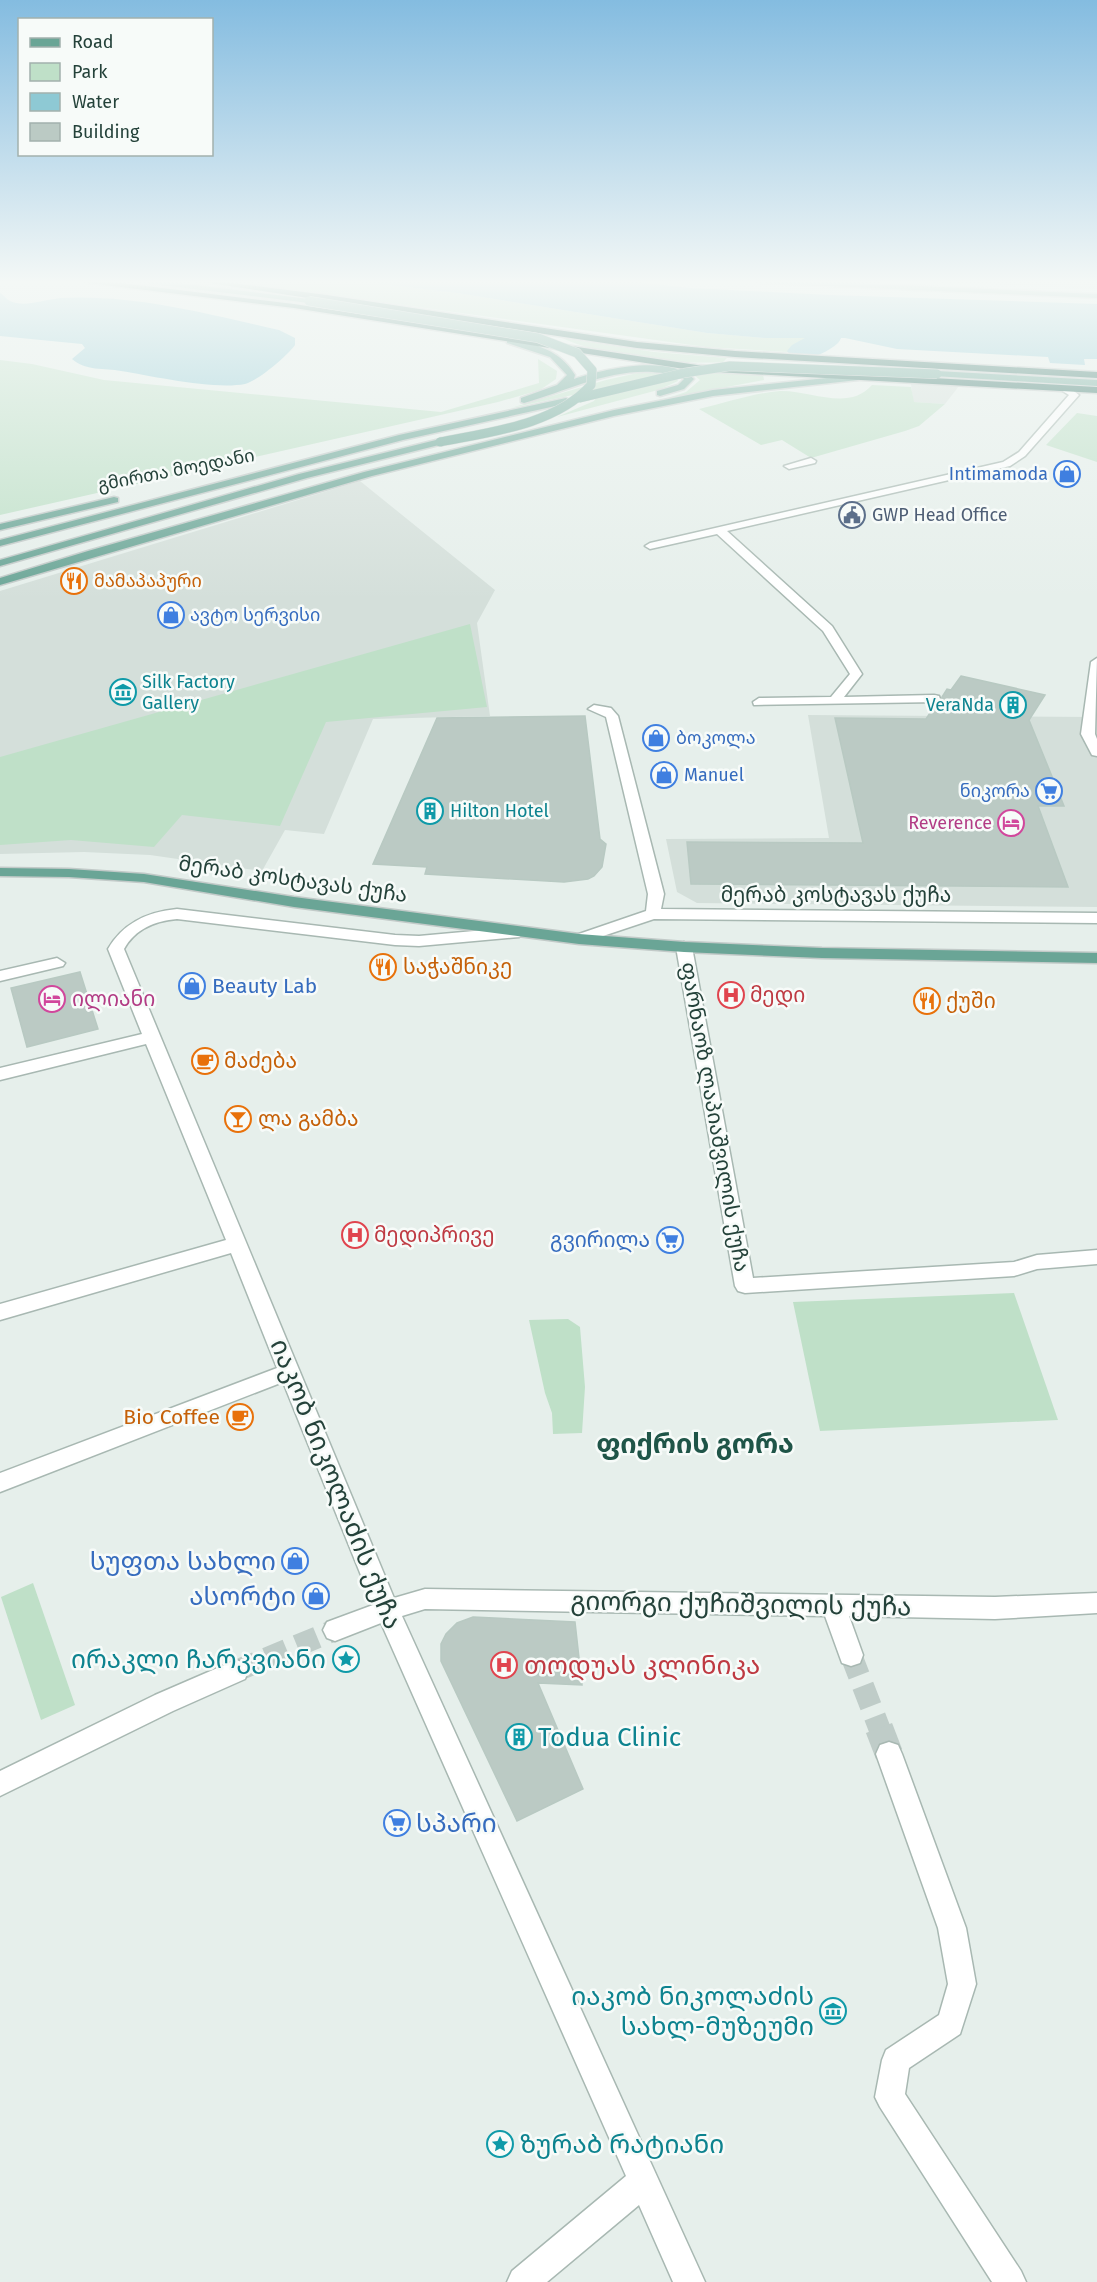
<svg xmlns="http://www.w3.org/2000/svg" width="1097" height="2282" font-family="'Fira Sans','Noto Sans Georgian',sans-serif">
<rect width="100%" height="100%" fill="#e6efeb"/>
<g fill="#d4dfda">
<polygon points="893,281 1097,281 1097,289 991,284"/>
<polygon points="911,384 959,386 945,404 913,402"/>
<polygon points="360,481 495,590 477,623 490,716 373,719 324,834 285,830 262,871 150,855 84,852 0,854 0,591"/>
<polygon points="1097,678 1097,907 697,903 677,892 666,839 829,838 808,715 1094,717"/>
</g>
<g fill="#bfe0c8">
<polygon points="230,281 356,281 457,293 707,333 765,338 814,338 814,340 788,352 706,347"/>
<path d="M562,338L654,352L727,358L723,362C682,365 599,356 562,338Z"/>
<polygon points="538,359 557,371 556,379 540,390 498,402 0,515 0,360 32,364 104,380 441,412 539,383"/>
<polygon points="677,370 763,374 764,380 668,398 686,392 700,380 693,374"/>
<polygon points="642,372 664,372 675,375 678,381 658,390 557,417 594,401 601,389 511,408 606,380"/>
<path d="M872,385L911,387L914,402L945,404L919,426L905,431L811,458L782,440L761,445L699,409C725,403 754,393 780,391C811,390 848,412 872,385Z"/>
<polygon points="1077,413 1097,416 1097,462 1046,445"/>
<polygon points="470,624 487,707 326,722 280,826 182,815 154,847 71,840 0,845 0,757"/>
<polygon points="1014,1293 1058,1420 820,1431 793,1302"/>
<polygon points="568,1319 580,1327 585,1387 582,1433 553,1434 552,1413 545,1393 529,1320"/>
<polygon points="33,1583 75,1705 41,1720 1,1597"/>
</g>
<g fill="#8ec9d4">
<polygon points="356,281 626,281 691,288 830,295 1097,304 1097,359 1084,359 1085,365 1050,363 1048,357 897,349 845,338 765,338 707,333 457,293"/>
<path d="M0,293C4,295 6,299 10,301C24,308 47,299 61,298C134,294 208,314 279,330L295,338V345C288,355 258,381 245,384C214,390 152,376 121,371C105,368 85,371 72,359L85,348L82,344L0,336Z"/>
</g>
<g fill="none" stroke-linecap="round" stroke-linejoin="round">
<path fill="#8ec9d4" fill-rule="evenodd" d="M831,316L841,319L845,325C843,331 842,339 838,343C826,354 806,361 792,357L787,351L792,345L814,333L821,319Z"/>
</g>
<g fill="#bbcac4" stroke="#b8c9c2" stroke-width="1.5">
<polygon points="961,676 1045,695 1029,720 1064,806 1038,806 1068,887 691,884 687,842 863,843 835,718 926,719 936,704 941,703 942,697 947,689 951,690"/>
<polygon points="585,716 600,839 606,844 602,867 594,876 588,879 564,882 425,874 427,867 373,864 437,718"/>
<polygon points="80,972 98,1029 27,1047 11,988"/>
<polygon points="473,1617 575,1622 582,1685 538,1683 583,1789 517,1821 441,1661 441,1644 446,1634 457,1623"/>
</g>
<g fill="none" stroke-linecap="round" stroke-linejoin="round">
<g stroke="#bfccc8" stroke-width="22" stroke-dasharray="22 11" stroke-linecap="butt">
<polyline points="851,1655 880,1730"/>
<polyline points="236,1671 335,1630"/>
</g>
<polyline stroke="#bfccc8" stroke-width="28" stroke-dasharray="28 14" stroke-linecap="butt" points="879,1728 889,1754"/>
<defs>
<g id="minor">
<polygon points="1061,386 1067,386 1079,395 1025,456 1010,466 727,531 832,626 862,674 844,697 934,695 939,696 940,699 939,702 754,705 753,702 759,698 831,697 850,674 823,631 717,534 650,549 645,546 650,543 1003,462 1019,452 1069,395 1061,390"/>
<polygon points="811,458 816,461 815,463 789,469 784,466"/>
<polygon points="1097,658 1095,734 1097,739 1097,756 1092,755 1081,734 1091,662"/>
<polygon points="594,705 611,708 618,716 664,894 661,909 1097,913 1097,923 654,919 585,942 573,942 571,939 573,936 646,911 648,894 606,717 588,709"/>
<path d="M177,909L395,935L419,936L519,927L527,932L519,937L419,946L395,945L177,919C155,921 135,929 124,949L394,1598L425,1589L995,1597L1097,1593V1613L995,1619L849,1616L863,1655L860,1663L851,1666L842,1663L825,1616L425,1609L402,1616L705,2282H673L639,2205L547,2282H507L512,2271L626,2176L381,1623L335,1641L327,1638L323,1630L327,1622L373,1605L283,1382L0,1492V1473L277,1368L231,1253L0,1320V1304L226,1240L146,1044L0,1080V1068L142,1034L108,949C123,923 147,912 177,909Z"/>
<polygon points="684,942 692,947 753,1278 1014,1262 1037,1255 1097,1250 1097,1264 1037,1269 1014,1276 745,1293 738,1291 735,1286 676,947"/>
<polygon points="57,958 65,963 63,966 0,981 0,971"/>
<polygon points="236,1660 245,1663 248,1671 245,1679 173,1711 0,1796 0,1771 155,1695"/>
<polygon points="889,1742 898,1745 902,1754 966,1928 976,1984 960,2034 909,2068 905,2094 1021,2271 1026,2282 992,2282 880,2107 875,2097 882,2060 886,2050 939,2015 948,1984 938,1928 876,1754 880,1745"/>
</g>
<g id="major">
<polygon points="140,281 161,281 309,299 313,301 309,303 144,283"/>
<polygon points="756,281 806,281 1097,294 1097,298 760,283"/>
<path d="M510,338C537,345 560,350 575,375L574,379C603,369 670,354 694,379L684,389L660,396L657,395V391L678,385L684,379C675,374 664,373 652,372C605,370 568,391 524,403L521,402V398L557,385L567,375L550,357L507,343V339Z"/>
<polygon points="937,371 1097,380 1097,386 934,376 934,372"/>
<polygon points="855,375 859,378 858,380 713,396 614,416 372,476 0,585 0,578 88,551 364,472 614,410 713,390"/>
<polygon points="566,398 571,401 569,403 403,440 0,546 0,540 399,435"/>
<polygon points="440,439 443,440 443,444 307,478 0,566 0,560 299,474"/>
<polygon points="114,497 118,498 118,502 0,530 0,524"/>
<polygon points="0,868 69,869 144,874 294,897 579,934 684,942 822,948 1097,953 1097,963 822,958 684,952 579,944 294,907 144,882 69,877 0,876"/>
</g>
<g id="highway">
<polygon points="84,281 105,281 294,304 697,365 1097,387 1097,393 697,371 294,308 88,283"/>
<polygon points="196,281 216,281 327,295 637,342 735,351 1097,372 1097,378 735,357 637,348"/>
</g>
</defs>
<use href="#minor" stroke="#a8b8b2" stroke-width="3"/>
<use href="#major" stroke="#c2cac8" stroke-width="3"/>
<use href="#highway" stroke="#c2cac8" stroke-width="3"/>
<use href="#minor" fill="#fff" fill-rule="evenodd"/>
<use href="#major" fill="#6aa596" fill-rule="evenodd"/>
<use href="#highway" fill="#2f6f62" fill-rule="evenodd"/>
<defs>
<g id="major-bridge">
<path d="M309,301L538,338L577,353L592,370L591,385C555,425 490,432 440,442"/>
<polyline points="579,398 684,373 730,366 937,374"/>
</g>
</defs>
<use href="#major-bridge" stroke="#c2cac8" stroke-width="10" stroke-linecap="butt"/>
<use href="#major-bridge" stroke="#6aa596" stroke-width="9"/>
</g>
<linearGradient id="sky" x2="0" y2="1"><stop stop-color="#84bce0"/><stop offset="0.47" stop-color="#f4f8f6"/><stop offset="1" stop-color="#f4f8f6" stop-opacity="0"/></linearGradient>
<rect width="1097" height="600" fill="url(#sky)"/>
<defs>
<symbol id="shop-ring" viewBox="-11 -11 22 22"><circle r="9.5" fill="#f7fbf9" stroke="#3f7fe0" stroke-width="1.5"/><path d="M-5-2.5h2.3a2.7 3.5 0 0 1 5.4 0H5L5.5 6h-11ZM-1.5-2.5h3a1.5 2.3 0 0 0-3 0Z" fill="#3f7fe0"/></symbol>
<symbol id="civic-ring" viewBox="-11 -11 22 22"><circle r="9.5" fill="#f7fbf9" stroke="#5c6f8a" stroke-width="1.5"/><path d="M-.6-6.5H3V-4.5H.6V-3L4-1V1h2V6H-6V1h2V-1L-.6-3ZM-1.2 2.5V6h2.4V2.5Z" fill="#5c6f8a"/></symbol>
<symbol id="restaurant-ring" viewBox="-11 -11 22 22"><circle r="9.5" fill="#f7fbf9" stroke="#e8710a" stroke-width="1.5"/><path d="M-5-6h1v4h1v-4h1v4h1v-4h1v5L-1.5 .5V6h-2V.5L-5-1ZM5-6V6H3V1.5H1.5Q1.5-4 5-6Z" fill="#e8710a"/></symbol>
<symbol id="museum-ring" viewBox="-11 -11 22 22"><circle r="9.5" fill="#f7fbf9" stroke="#0f9aa8" stroke-width="1.5"/><path d="M0-6L6-3V-2H-6V-3ZM-5-1h2V3h-2ZM-1-1h2V3h-2ZM3-1h2V3H3ZM-6 4H6V6H-6Z" fill="#0f9aa8"/></symbol>
<symbol id="building-ring" viewBox="-11 -11 22 22"><circle r="9.5" fill="#f7fbf9" stroke="#0f9aa8" stroke-width="1.5"/><path d="M-4-6H4V6H1V3H-1V6H-4ZM-2.5-4.3h1.7v1.8h-1.7ZM.8-4.3h1.7v1.8H.8ZM-2.5-1h1.7V.8h-1.7ZM.8-1h1.7V.8H.8Z" fill="#0f9aa8"/></symbol>
<symbol id="supermarket-ring" viewBox="-11 -11 22 22"><circle r="9.5" fill="#f7fbf9" stroke="#3f7fe0" stroke-width="1.5"/><path d="M-6-5.5h2.5l.6 2H6L4.5 2H-2.5L-4.4-4H-6ZM-1.5 3.2a1.3 1.3 0 1 0 .1 0ZM3 3.2a1.3 1.3 0 1 0 .1 0Z" fill="#3f7fe0"/></symbol>
<symbol id="hotel-ring" viewBox="-11 -11 22 22"><circle r="9.5" fill="#f7fbf9" stroke="#d1479c" stroke-width="1.5"/><path d="M-6-4.5h1.5V1H6V5H4.5V3h-9V5H-6ZM-4 0a1.8 1.8 0 1 1 3.6 0ZM.5 0V-2.5h3Q6-2.5 6 0Z" fill="#d1479c"/></symbol>
<symbol id="hospital-ring" viewBox="-11 -11 22 22"><circle r="9.5" fill="#f7fbf9" stroke="#e0444e" stroke-width="1.5"/><path d="M-5-5h3v3.5h4V-5h3V5h-3V1.5h-4V5h-3Z" fill="#e0444e"/></symbol>
<symbol id="cafe-ring" viewBox="-11 -11 22 22"><circle r="9.5" fill="#f7fbf9" stroke="#e8710a" stroke-width="1.5"/><path d="M-5.5-4.5H6V0H3Q3 3.5 0 3.5H-2.5Q-5.5 3.5-5.5 0ZM3-3.2v2h1.7v-2ZM-6 4.5H4V6H-6Z" fill="#e8710a"/></symbol>
<symbol id="bar-ring" viewBox="-11 -11 22 22"><circle r="9.5" fill="#f7fbf9" stroke="#e8710a" stroke-width="1.5"/><path d="M-6-5H6L.8 .8V4.5H3.5V6h-7V4.5H-.8V.8Z" fill="#e8710a"/></symbol>
<symbol id="sight-ring" viewBox="-11 -11 22 22"><circle r="9.5" fill="#f7fbf9" stroke="#0f9aa8" stroke-width="1.5"/><path d="M0-6L1.8-2.2L6-1.7L2.9 1.2L3.7 5.4L0 3.3L-3.7 5.4L-2.9 1.2L-6-1.7L-1.8-2.2Z" fill="#0f9aa8"/></symbol>
</defs>
<g fill-rule="evenodd">
<use href="#shop-ring" x="1052" y="459" width="30" height="30"/>
<use href="#civic-ring" x="837" y="500" width="30" height="30"/>
<use href="#restaurant-ring" x="59" y="566" width="30" height="30"/>
<use href="#shop-ring" x="156" y="600" width="30" height="30"/>
<use href="#museum-ring" x="108" y="677" width="30" height="30"/>
<use href="#building-ring" x="998" y="690" width="30" height="30"/>
<use href="#shop-ring" x="641" y="723" width="30" height="30"/>
<use href="#shop-ring" x="649" y="760" width="30" height="30"/>
<use href="#supermarket-ring" x="1034" y="776" width="30" height="30"/>
<use href="#building-ring" x="415" y="796" width="30" height="30"/>
<use href="#hotel-ring" x="996" y="808" width="30" height="30"/>
<use href="#restaurant-ring" x="368" y="952" width="30" height="30"/>
<use href="#shop-ring" x="177" y="971" width="30" height="30"/>
<use href="#hospital-ring" x="716" y="980" width="30" height="30"/>
<use href="#hotel-ring" x="37" y="984" width="30" height="30"/>
<use href="#restaurant-ring" x="912" y="986" width="30" height="30"/>
<use href="#cafe-ring" x="190" y="1046" width="30" height="30"/>
<use href="#bar-ring" x="223" y="1104" width="30" height="30"/>
<use href="#hospital-ring" x="340" y="1220" width="30" height="30"/>
<use href="#supermarket-ring" x="655" y="1225" width="30" height="30"/>
<use href="#cafe-ring" x="225" y="1402" width="30" height="30"/>
<use href="#shop-ring" x="280" y="1546" width="30" height="30"/>
<use href="#shop-ring" x="301" y="1581" width="30" height="30"/>
<use href="#sight-ring" x="331" y="1644" width="30" height="30"/>
<use href="#hospital-ring" x="489" y="1650" width="30" height="30"/>
<use href="#building-ring" x="504" y="1722" width="30" height="30"/>
<use href="#supermarket-ring" x="382" y="1808" width="30" height="30"/>
<use href="#museum-ring" x="818" y="1996" width="30" height="30"/>
<use href="#sight-ring" x="485" y="2129" width="30" height="30"/>
</g>
<g text-anchor="middle" dominant-baseline="central" stroke-width="5" stroke-linejoin="round" paint-order="stroke">
<g font-size="18" fill="#24423a" stroke="#f7fbf9">
<text transform="translate(176 470) rotate(-11)">გმირთა მოედანი</text>
</g>
<g font-size="18" fill="#366cbe" stroke="#f7fbf9" text-anchor="start">
<text x="1048" y="474" text-anchor="end">Intimamoda</text>
<text x="190" y="615">ავტო სერვისი</text>
<text x="676" y="738">ბოკოლა</text>
<text x="684" y="775">Manuel</text>
<text x="1030" y="791" text-anchor="end">ნიკორა</text>
</g>
<g font-size="18" fill="#4e5e75" stroke="#f7fbf9" text-anchor="start">
<text x="872" y="515">GWP Head Office</text>
</g>
<g font-size="18" fill="#c56008" stroke="#f7fbf9" text-anchor="start">
<text x="94" y="581">მამაპაპური</text>
</g>
<g font-size="18" fill="#0d838f" stroke="#f7fbf9" text-anchor="start">
<text x="142" y="682">Silk Factory<tspan x="142" dy="21">Gallery</tspan></text>
<text x="994" y="705" text-anchor="end">VeraNda</text>
<text x="450" y="811">Hilton Hotel</text>
</g>
<g font-size="18" fill="#b23c85" stroke="#f7fbf9" text-anchor="end">
<text x="992" y="823">Reverence</text>
</g>
<g font-size="21" fill="#24423a" stroke="#f7fbf9">
<text transform="translate(293 879) rotate(8)">მერაბ კოსტავას ქუჩა</text>
<text x="836" y="895">მერაბ კოსტავას ქუჩა</text>
<text transform="translate(715 1117) rotate(80)">ფარნაოზ ლაპიაშვილის ქუჩა</text>
</g>
<g font-size="21" fill="#c56008" stroke="#f7fbf9" text-anchor="start">
<text x="403" y="967">საჭაშნიკე</text>
<text x="946" y="1001">ქუში</text>
<text x="224" y="1061">მაძება</text>
<text x="258" y="1119">ლა გამბა</text>
<text x="220" y="1417" text-anchor="end">Bio Coffee</text>
</g>
<g font-size="21" fill="#366cbe" stroke="#f7fbf9" text-anchor="start">
<text x="212" y="986">Beauty Lab</text>
<text x="650" y="1240" text-anchor="end">გვირილა</text>
</g>
<g font-size="21" fill="#be3a42" stroke="#f7fbf9" text-anchor="start">
<text x="750" y="995">მედი</text>
<text x="374" y="1235">მედიპრივე</text>
</g>
<g font-size="21" fill="#b23c85" stroke="#f7fbf9" text-anchor="start">
<text x="72" y="999">ილიანი</text>
</g>
<g font-size="26" fill="#24423a" stroke="#f7fbf9">
<text transform="translate(336 1484) rotate(68)">იაკობ ნიკოლაძის ქუჩა</text>
<text transform="translate(741 1604) rotate(1)">გიორგი ქუჩიშვილის ქუჩა</text>
</g>
<g font-size="26" fill="#366cbe" stroke="#f7fbf9" text-anchor="end">
<text x="276" y="1561">სუფთა სახლი</text>
<text x="296" y="1596">ასორტი</text>
<text x="416" y="1823" text-anchor="start">სპარი</text>
</g>
<g font-size="26" fill="#0d838f" stroke="#f7fbf9" text-anchor="end">
<text x="326" y="1659">ირაკლი ჩარკვიანი</text>
<text x="538" y="1737" text-anchor="start">Todua Clinic</text>
<text x="814" y="1996">იაკობ ნიკოლაძის<tspan x="814" dy="30">სახლ-მუზეუმი</tspan></text>
<text x="520" y="2144" text-anchor="start">ზურაბ რატიანი</text>
</g>
<g font-size="26" fill="#be3a42" stroke="#f7fbf9" text-anchor="start">
<text x="524" y="1665">თოდუას კლინიკა</text>
</g>
<g font-size="27" font-weight="bold" fill="#1f5548" stroke="#f7fbf9">
<text x="695" y="1444">ფიქრის გორა</text>
</g>
</g>
<rect x="18" y="18" width="195" height="138" fill="#f7fbf9" stroke="#a3b1ad" stroke-width="1.5"/>
<rect x="30" y="38" width="30" height="9" fill="#6aa596" stroke="#a3b1ad" stroke-width="1.5"/>
<text x="72" y="48" font-size="18" fill="#24423a">Road</text>
<rect x="30" y="63" width="30" height="18" fill="#bfe0c8" stroke="#a3b1ad" stroke-width="1.5"/>
<text x="72" y="78" font-size="18" fill="#24423a">Park</text>
<rect x="30" y="93" width="30" height="18" fill="#8ec9d4" stroke="#a3b1ad" stroke-width="1.5"/>
<text x="72" y="108" font-size="18" fill="#24423a">Water</text>
<rect x="30" y="123" width="30" height="18" fill="#bbcac4" stroke="#a3b1ad" stroke-width="1.5"/>
<text x="72" y="138" font-size="18" fill="#24423a">Building</text>
</svg>
